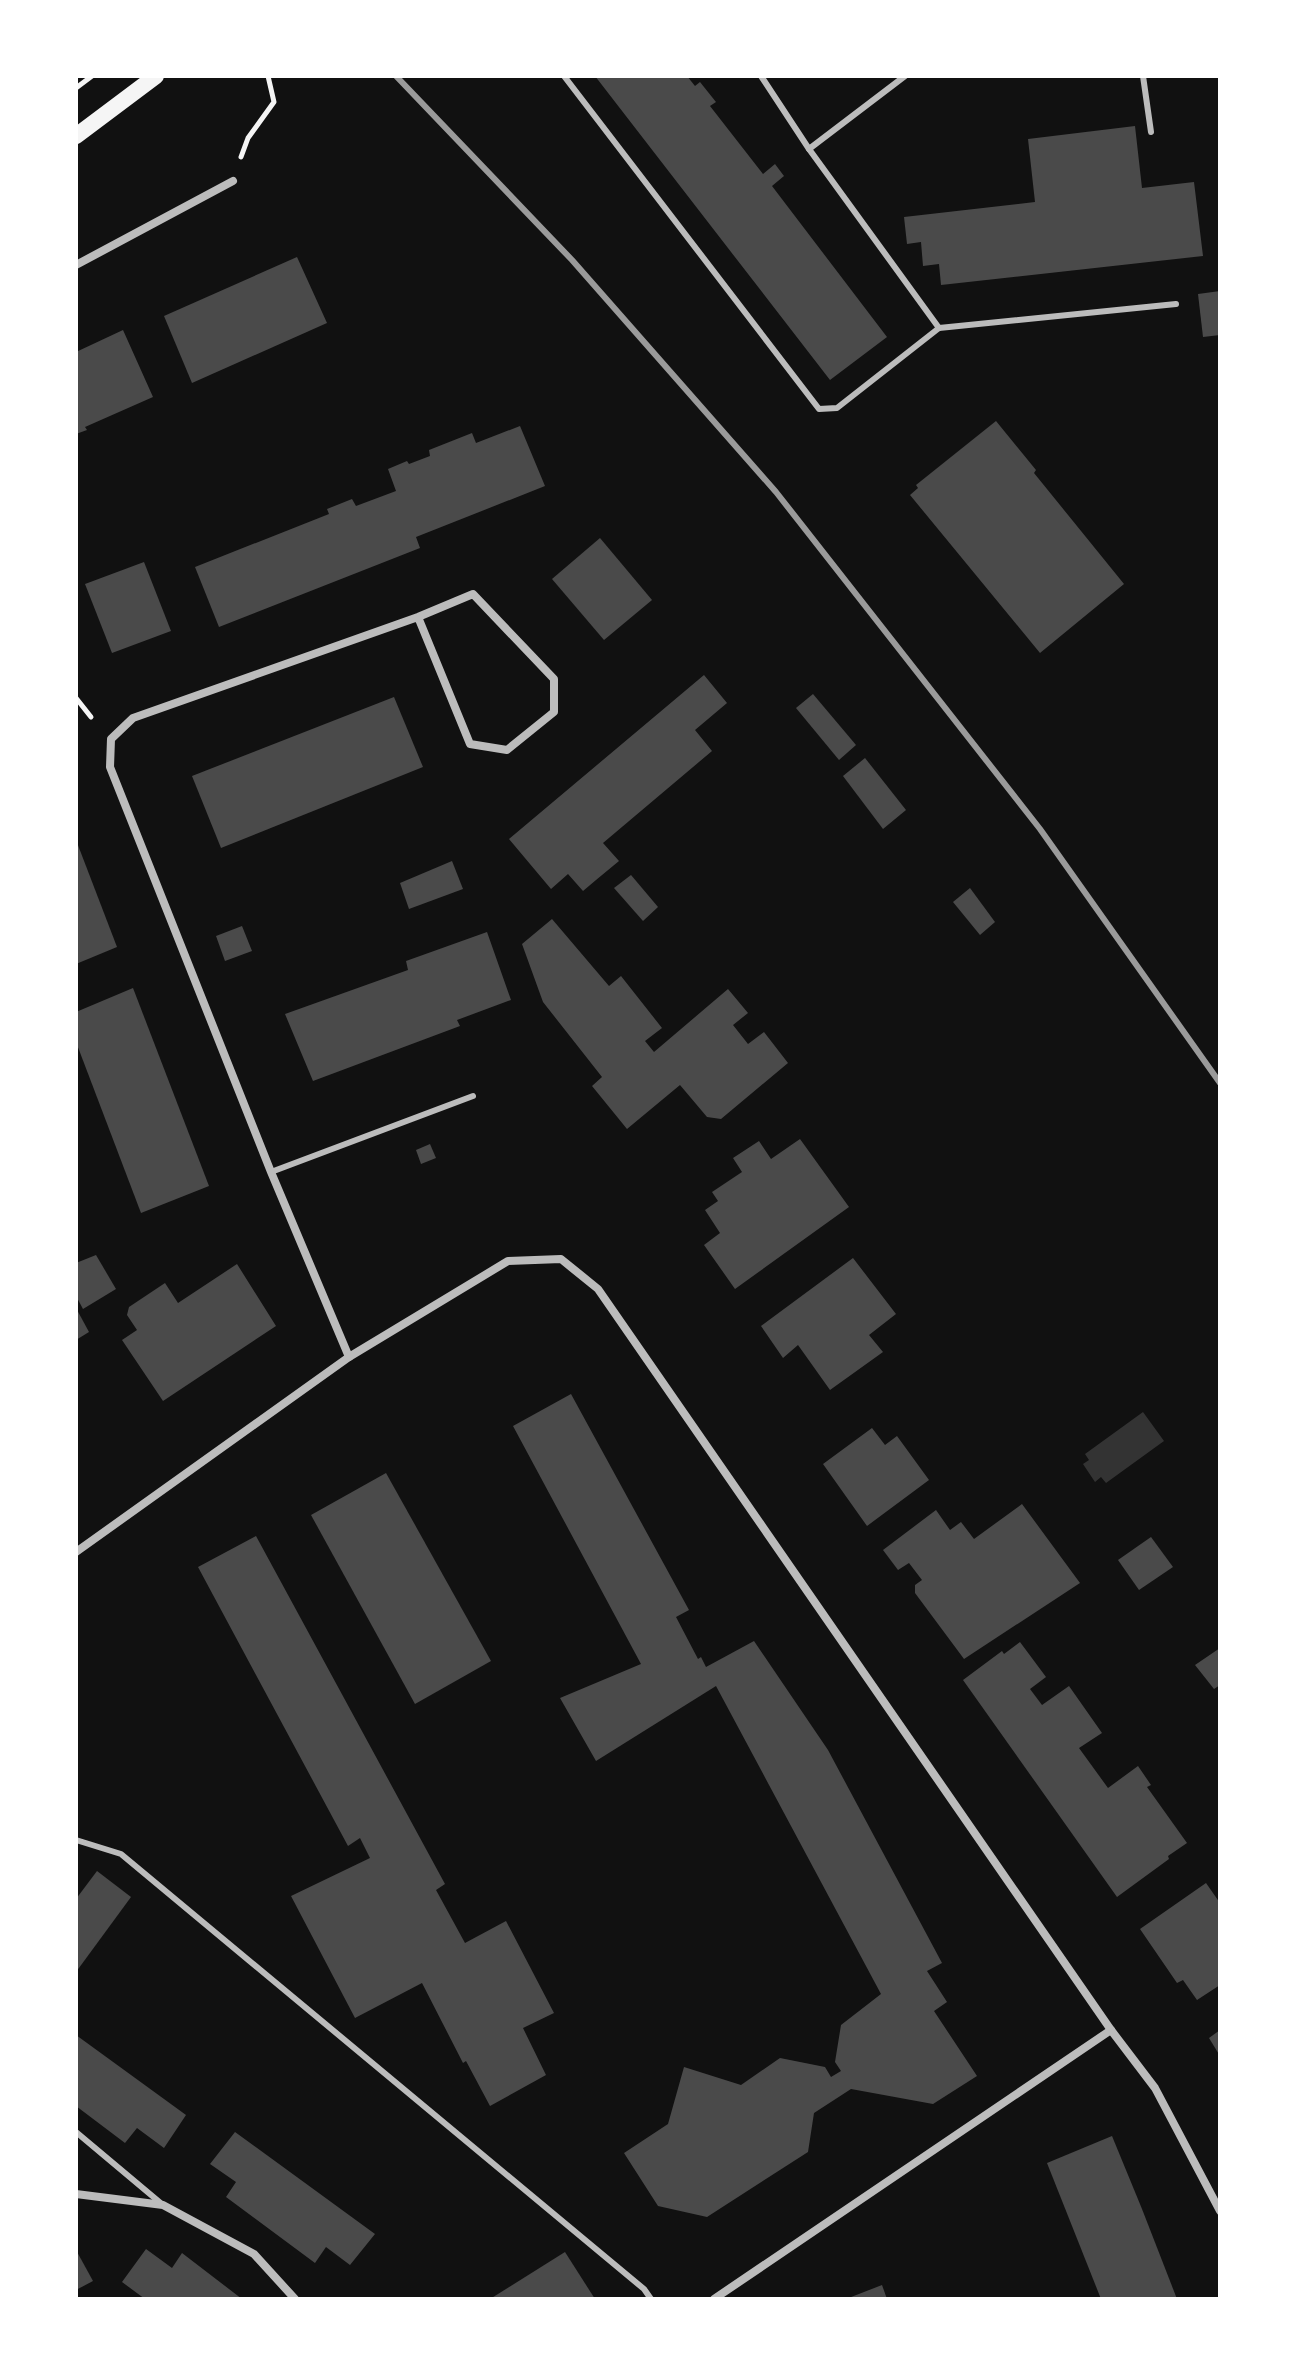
<svg xmlns="http://www.w3.org/2000/svg" width="1296" height="2375" font-family="'DM Sans',sans-serif">
<rect width="100%" height="100%" fill="#111"/>
<polygon fill="#333" points="1143,1412 1164,1441 1106,1483 1101,1477 1095,1482 1083,1464 1089,1460 1085,1454"/>
<g fill="#4a4a4a">
<polygon points="595,76 687,76 695,86 700,82 716,102 710,106 763,174 775,164 784,176 772,186 887,337 830,380"/>
<polygon points="1135,126 1142,188 1194,182 1203,256 941,285 939,264 923,266 921,242 907,244 904,217 1035,202 1028,139"/>
<polygon points="297,257 327,323 192,383 164,316"/>
<polygon points="1220,291 1220,335 1203,337 1198,294"/>
<polygon points="123,330 153,397 85,427 87,430 76,434 76,352"/>
<polygon points="996,421 1036,470 1034,473 1124,584 1040,653 910,495 918,488 916,485"/>
<polygon points="520,426 545,486 416,537 420,548 219,627 195,567 329,514 327,509 352,499 356,506 396,491 388,469 407,461 409,464 430,456 429,450 472,433 476,443"/>
<polygon points="600,538 652,600 604,640 552,579"/>
<polygon points="144,562 171,631 112,653 85,584"/>
<polygon points="704,675 727,703 695,730 712,751 603,843 619,861 596,880 583,891 568,874 551,889 509,839"/>
<polygon points="813,694 856,745 839,760 796,708"/>
<polygon points="394,697 423,767 221,848 192,776"/>
<polygon points="865,758 906,810 883,829 843,776"/>
<polygon points="76,840 117,947 76,964"/>
<polygon points="452,861 463,889 409,909 400,883"/>
<polygon points="631,875 658,907 643,921 614,888"/>
<polygon points="970,888 995,922 980,935 953,902"/>
<polygon points="552,919 609,986 621,976 662,1028 645,1041 654,1052 728,989 748,1013 733,1025 748,1044 764,1032 788,1063 721,1119 707,1117 680,1085 627,1129 592,1086 602,1077 543,1002 522,944"/>
<polygon points="242,926 252,951 225,961 216,936"/>
<polygon points="487,932 511,1000 457,1020 460,1026 313,1081 285,1014 408,970 406,961"/>
<polygon points="133,988 209,1186 141,1213 76,1042 76,1012"/>
<polygon points="800,1139 849,1207 735,1289 704,1245 720,1233 705,1210 718,1201 712,1192 742,1172 733,1158 759,1141 771,1159"/>
<polygon points="430,1144 436,1158 421,1164 416,1150"/>
<polygon points="96,1255 116,1289 83,1309 76,1296 76,1263"/>
<polygon points="853,1258 896,1314 869,1335 883,1352 830,1390 798,1345 783,1358 761,1326"/>
<polygon points="237,1264 276,1326 163,1401 122,1340 137,1330 127,1315 129,1307 165,1283 178,1303"/>
<polygon points="76,1308 89,1332 76,1340"/>
<polygon points="571,1394 689,1610 676,1617 698,1659 701,1657 706,1667 754,1641 828,1750 942,1963 927,1971 947,2002 934,2011 977,2076 933,2104 851,2089 814,2113 808,2152 707,2217 658,2206 624,2153 668,2124 684,2067 741,2085 780,2058 825,2067 831,2077 841,2071 835,2062 841,2025 881,1994 716,1686 596,1761 560,1698 641,1664 513,1426"/>
<polygon points="872,1428 885,1445 897,1436 929,1480 867,1526 823,1464"/>
<polygon points="386,1473 491,1661 415,1704 311,1515"/>
<polygon points="1022,1504 1080,1583 964,1659 915,1593 915,1585 922,1580 909,1563 898,1570 883,1550 936,1510 950,1530 961,1522 974,1539"/>
<polygon points="256,1536 445,1884 436,1890 465,1943 506,1921 554,2013 523,2028 546,2075 490,2106 466,2061 463,2063 422,1983 355,2018 291,1896 370,1858 360,1838 348,1846 198,1567"/>
<polygon points="1151,1537 1173,1567 1139,1590 1118,1560"/>
<polygon points="1020,1642 1046,1677 1030,1689 1042,1705 1069,1686 1102,1733 1079,1748 1108,1788 1138,1766 1151,1785 1147,1787 1187,1843 1168,1856 1169,1859 1117,1897 963,1680 1002,1651 1004,1654"/>
<polygon points="1220,1648 1220,1685 1214,1689 1195,1665"/>
<polygon points="97,1871 131,1897 76,1972 76,1899"/>
<polygon points="1206,1883 1220,1903 1220,1985 1197,2000 1183,1980 1177,1983 1140,1929"/>
<polygon points="1220,2030 1220,2056 1209,2038"/>
<polygon points="76,2035 186,2115 164,2148 137,2128 125,2143 76,2106"/>
<polygon points="235,2132 375,2234 350,2265 326,2247 315,2263 226,2197 236,2182 210,2164"/>
<polygon points="1112,2136 1142,2209 1177,2299 1101,2299 1047,2163"/>
<polygon points="146,2249 172,2268 182,2253 242,2299 145,2299 122,2282"/>
<polygon points="76,2250 93,2281 76,2290"/>
<polygon points="565,2252 595,2299 490,2299"/>
<polygon points="882,2285 887,2299 846,2299"/>
</g>
<g fill="none" stroke-linecap="round" stroke-linejoin="round">
<g stroke="#f5f5f5" stroke-width="5">
<polyline points="76,88 92,76"/>
<polyline points="241,157 248,138 274,102 268,76"/>
<polyline points="76,698 91,717"/>
</g>
<g stroke="#bcbcbc" stroke-width="6">
<polyline points="564,76 819,409 837,408 939,328 1176,304"/>
<polyline points="761,76 809,149 905,76"/>
<polyline points="1143,76 1151,132"/>
<polyline points="809,149 939,328"/>
<polyline points="271,1172 473,1096"/>
<polyline points="76,1840 121,1854 644,2289 651,2299"/>
<polyline points="76,2132 163,2205"/>
</g>
<g stroke="#bcbcbc" stroke-width="8">
<polyline points="76,265 233,181"/>
<polyline points="349,1357 271,1172 110,767 111,739 133,718 418,617 473,594 554,679 554,712 507,750 470,744 418,617"/>
<polyline points="76,1552 349,1357 508,1261 561,1259 598,1289 1111,2030 1155,2088 1220,2211"/>
<polyline points="76,2194 163,2205 254,2254 295,2299"/>
<polyline points="714,2299 1111,2030"/>
</g>
<polyline stroke="#f5f5f5" stroke-width="16" points="76,136 156,76"/>
<polyline stroke="#9a9a9a" stroke-width="6" points="396,76 572,260 776,492 1040,829 1220,1083"/>
</g>
<rect width="1296" height="2375" fill="none" stroke="#ffffff" stroke-width="156"/>
</svg>
